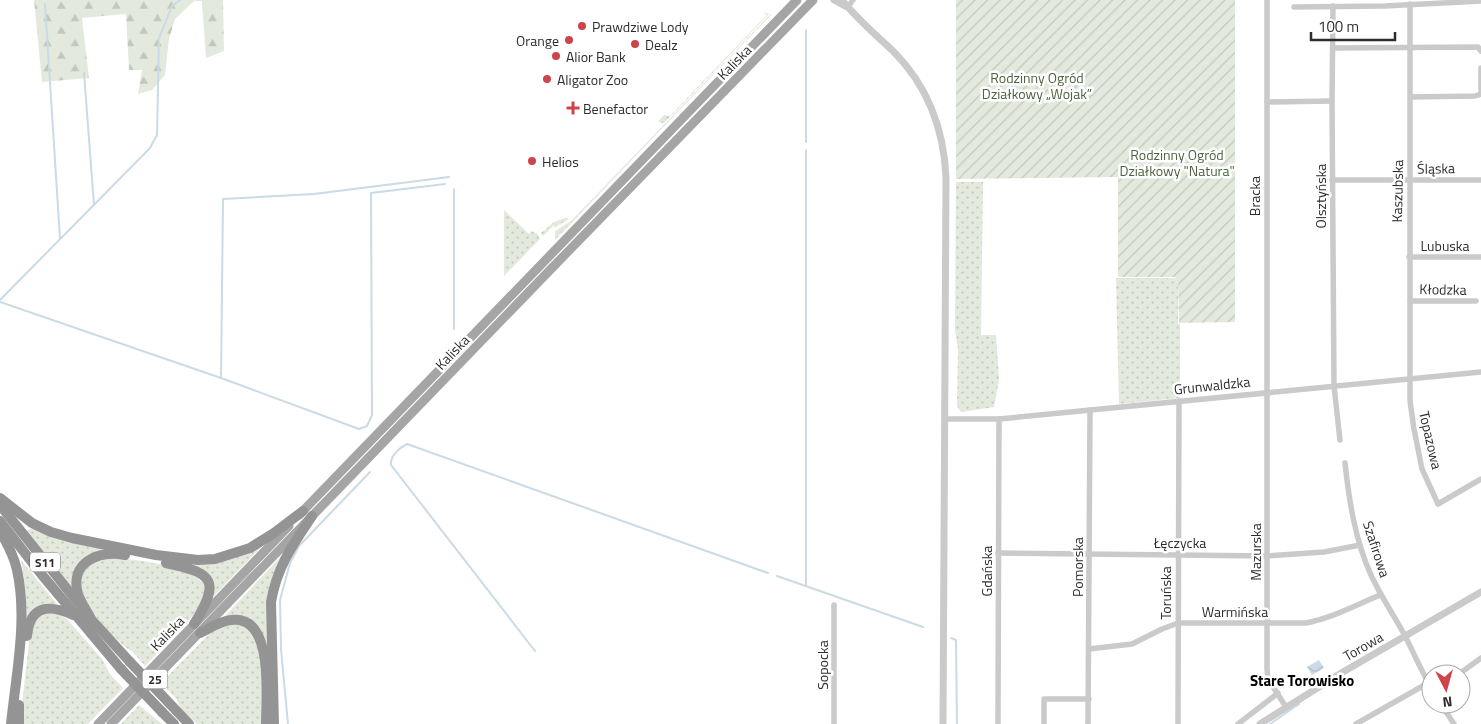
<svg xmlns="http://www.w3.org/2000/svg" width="1481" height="724" font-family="'Titillium Web',sans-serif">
<defs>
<pattern id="grass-dots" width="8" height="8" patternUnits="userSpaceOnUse" patternTransform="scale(1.25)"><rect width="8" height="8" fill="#e3e9dc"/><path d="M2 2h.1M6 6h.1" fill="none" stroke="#c3c8bd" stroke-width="1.8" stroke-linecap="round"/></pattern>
<pattern id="forest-firs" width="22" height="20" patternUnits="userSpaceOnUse" patternTransform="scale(1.25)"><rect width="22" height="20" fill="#e3e9dc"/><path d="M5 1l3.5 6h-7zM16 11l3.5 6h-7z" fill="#c3c8bd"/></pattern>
<pattern id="garden-furrows" width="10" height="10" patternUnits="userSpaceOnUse" patternTransform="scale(1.25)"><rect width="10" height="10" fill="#e3e9dc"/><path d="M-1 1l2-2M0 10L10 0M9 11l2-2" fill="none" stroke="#c3c8bd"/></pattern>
<pattern id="water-waves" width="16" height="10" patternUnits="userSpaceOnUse" patternTransform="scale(1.25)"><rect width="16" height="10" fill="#cadbe6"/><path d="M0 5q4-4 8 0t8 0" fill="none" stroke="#aebcc6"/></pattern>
</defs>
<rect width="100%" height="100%" fill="#fff"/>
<g fill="url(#grass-dots)">
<polygon points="763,12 769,14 668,119 663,123 658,122 664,115 670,116 767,15"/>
<polygon points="771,14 771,15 555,240 555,231 571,221"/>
<polygon points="956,182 983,182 981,335 996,335 999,380 994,407 961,412 957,406 958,349 955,330"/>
<polygon points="504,210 529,234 531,231 538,234 540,239 504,276"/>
<polygon points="565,218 569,219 554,228 554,225 543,236 541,233 554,222"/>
<polygon points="1116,278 1175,278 1178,283 1178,324 1180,324 1180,398 1119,404"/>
<polygon points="32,528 113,551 95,553 74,591 26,531"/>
<polygon points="262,546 213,597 214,590 177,562"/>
<polygon points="285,552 280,560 268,651 266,641 258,627 224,617"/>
<path d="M114,557C138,561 196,565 206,588L199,609L145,666L132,651H131C111,637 54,580 95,561C100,558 108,558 114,557Z"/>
<polygon points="21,560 57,604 43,605 26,622 26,592"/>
<polygon points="43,613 59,614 67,619 102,659 110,674 123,688 88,724 22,724 21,714 30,633 35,620"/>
<polygon points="227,624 241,625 249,628 262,654 263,724 197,724 181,709 176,698 161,683 210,633"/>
<polygon points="139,705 162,724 121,724"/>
</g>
<polygon fill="url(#forest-firs)" points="34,0 223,0 224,51 206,58 202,1 194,1 175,19 169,39 165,75 152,90 138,94 142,70 129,70 126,14 82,18 89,78 42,82"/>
<polygon fill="url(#garden-furrows)" points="956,0 1235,0 1235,322 1179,323 1178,283 1175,277 1118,277 1118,177 956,179"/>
<polygon fill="url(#water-waves)" points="1319,660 1324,668 1312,675 1307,667"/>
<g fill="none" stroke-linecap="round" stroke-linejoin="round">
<g stroke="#cadbe6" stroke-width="2">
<polyline points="45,4 60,239"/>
<polyline points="84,73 94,205"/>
<polyline points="806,142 806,30"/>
<polyline points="0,300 150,148 157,135 159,38 172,6 180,0"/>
<polyline points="0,302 221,378 359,429 367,426 372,415 371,193 445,184"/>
<polyline points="454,329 454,189"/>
<polyline points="221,378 223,199 314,194 449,177"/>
<polyline points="777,576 923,627"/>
<polyline points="806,586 806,150"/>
<polyline points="951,638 956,640 957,724"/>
<path d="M535,651L391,465C390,456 399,448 407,444L768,573"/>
<polyline points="288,724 281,649 280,600 290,563 299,546 370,472"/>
<polyline points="1270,724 1299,704"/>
</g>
<g stroke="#cacaca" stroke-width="5.5">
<polyline points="1267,0 1267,669 1268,679 1286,707"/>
<polyline points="1410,4 1410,401 1414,429 1422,469 1438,504 1481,479"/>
<polyline points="1333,6 1332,101 1334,386 1340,440"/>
<polyline points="848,7 853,0"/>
<polyline points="1294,7 1385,6 1481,1"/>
<polyline points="1333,48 1478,47 1481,51"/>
<polyline points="1411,97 1475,96 1481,94 1481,68"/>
<polyline points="1267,102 1332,101"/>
<polyline points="1332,180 1481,180"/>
<polyline points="1409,257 1481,257"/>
<polyline points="1410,301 1476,301"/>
<polyline points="946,419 999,419 1481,372"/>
<path d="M1345,463C1349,500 1355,540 1371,575C1381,597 1394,615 1405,636C1414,653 1421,671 1431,687"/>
<polyline points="998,553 1268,556 1324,552 1360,545"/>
<polyline points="834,605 834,724"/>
<path d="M1089,649L1132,644L1162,629L1178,623H1306C1332,618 1356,605 1380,595"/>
<polyline points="1459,674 1481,658"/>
<polyline points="1441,704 1454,724"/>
<polyline points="998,724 999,419"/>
<polyline points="1044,724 1044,699 1089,699"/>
<polyline points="1088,724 1090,410"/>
<polyline points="1178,724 1179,401"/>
<polyline points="1238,724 1278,693"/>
<polyline points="1356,724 1428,683"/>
</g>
<g stroke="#cacaca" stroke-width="7">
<polyline points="834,0 845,6"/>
<path d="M842,0C857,19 876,35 893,51C928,86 944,129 946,178L943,724"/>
<polyline points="1260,724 1343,672 1481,592"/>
</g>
<g stroke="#a5a5a5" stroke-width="9">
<polyline points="299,515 797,0"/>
<polyline points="98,724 289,526"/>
<polyline points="111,724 550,270 813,0"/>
</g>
<g stroke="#949494" stroke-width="10">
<polyline points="0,498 32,523 51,532 72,538 156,555 198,560 215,559 250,548 274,533 303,511"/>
<polyline points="0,505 91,619 130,662"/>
<polyline points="0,521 42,575 121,669"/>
<path d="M0,531C7,543 14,556 17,570C28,619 16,675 11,724"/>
<path d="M166,563C214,573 221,581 194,624"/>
<path d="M91,619C87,611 81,603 78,594C69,562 99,550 125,555"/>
<path d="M200,633C210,628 220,621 231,620C275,614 266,699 266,724"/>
<path d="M27,636C30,605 49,604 73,615"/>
<polyline points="152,685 189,724"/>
<polyline points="19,705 19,724"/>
<polyline points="162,712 174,724"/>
<path d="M274,724L271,602C277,567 292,546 312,516"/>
</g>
<g stroke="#949494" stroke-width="10">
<polyline points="130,662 152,685"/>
<polyline points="121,669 162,712"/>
</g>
</g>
<g fill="#ce444b" stroke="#fff" stroke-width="2">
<circle cx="582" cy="26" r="5"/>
<circle cx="569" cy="40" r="5"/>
<circle cx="635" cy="44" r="5"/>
<circle cx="556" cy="56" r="5"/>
<circle cx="547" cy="79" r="5"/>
<path d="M570.5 100.5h5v5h5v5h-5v5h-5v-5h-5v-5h5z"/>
<circle cx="532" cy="161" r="5"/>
</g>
<g text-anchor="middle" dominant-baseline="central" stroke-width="5" stroke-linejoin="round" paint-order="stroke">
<g fill="#fff" stroke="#6c6c6c" stroke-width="1">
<rect x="30" y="552.5" width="30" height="19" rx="4"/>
<rect x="142.5" y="669.5" width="25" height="19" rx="4"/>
</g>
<g font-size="12" font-weight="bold" fill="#2d2d2d">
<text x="45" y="562">S11</text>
<text x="155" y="679">25</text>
</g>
<g font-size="14" fill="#2d2d2d" stroke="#fff" text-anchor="start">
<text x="592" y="26">Prawdziwe Lody</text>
<text x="559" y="40" text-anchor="end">Orange</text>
<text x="645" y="44">Dealz</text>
<text x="566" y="56">Alior Bank</text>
<text x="557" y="79">Aligator Zoo</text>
<text x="583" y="108">Benefactor</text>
<text x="542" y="161">Helios</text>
</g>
<g font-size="14" fill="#2d2d2d" stroke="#fff">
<text transform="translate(734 62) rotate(-46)">Kaliska</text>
<text transform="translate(1436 168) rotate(-1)">Śląska</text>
<text transform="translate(1397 191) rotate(-89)">Kaszubska</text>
<text transform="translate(1254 196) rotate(-90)">Bracka</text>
<text transform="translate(1320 196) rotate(-90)">Olsztyńska</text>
<text x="1445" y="245">Lubuska</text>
<text transform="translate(1443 289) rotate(1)">Kłodzka</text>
<text transform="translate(452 352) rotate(-46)">Kaliska</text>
<text transform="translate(1212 385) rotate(-6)">Grunwaldzka</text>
<text transform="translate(1431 440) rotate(77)">Topazowa</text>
<text x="1180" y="542">Łęczycka</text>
<text transform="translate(1377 549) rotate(72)">Szafirowa</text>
<text transform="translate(1255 552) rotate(-90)">Mazurska</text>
<text transform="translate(1077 567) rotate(-90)">Pomorska</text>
<text transform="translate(986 571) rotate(-90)">Gdańska</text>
<text transform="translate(1165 593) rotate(-90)">Toruńska</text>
<text x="1235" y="611">Warmińska</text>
<text transform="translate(167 633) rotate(-46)">Kaliska</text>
<text transform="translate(1363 646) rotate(-30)">Torowa</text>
<text transform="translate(822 665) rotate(-90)">Sopocka</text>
</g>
<g font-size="14" fill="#4f6340" stroke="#fff">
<text x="1037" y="77">Rodzinny Ogród<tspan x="1037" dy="16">Działkowy „Wojak”</tspan></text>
<text x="1177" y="154">Rodzinny Ogród<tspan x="1177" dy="16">Działkowy "Natura"</tspan></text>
</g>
<g font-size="15" font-weight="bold" fill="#000" stroke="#fff">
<text x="1302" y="680">Stare Torowisko</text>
</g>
</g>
<g transform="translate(1446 689) rotate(174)"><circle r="24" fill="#ffffff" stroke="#ababab"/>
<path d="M0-4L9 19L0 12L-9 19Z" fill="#ce444b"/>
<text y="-8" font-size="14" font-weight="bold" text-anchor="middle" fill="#2d2d2d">N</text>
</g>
<path d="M1311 32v8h84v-8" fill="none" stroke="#2d2d2d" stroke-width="2.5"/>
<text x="1318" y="32" font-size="15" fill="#2d2d2d" stroke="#ffffff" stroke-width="4" paint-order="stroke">100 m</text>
</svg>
